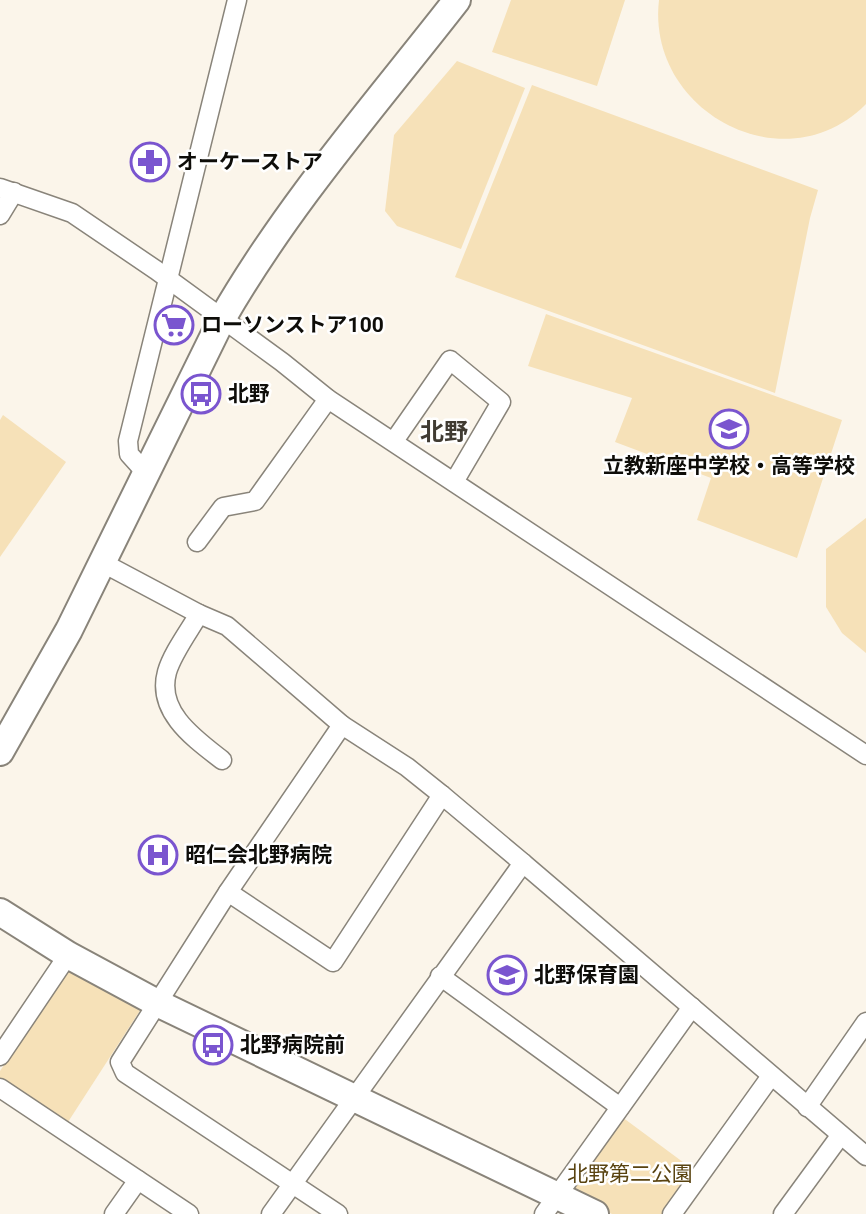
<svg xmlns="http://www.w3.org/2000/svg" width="866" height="1214" font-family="Roboto,'Noto Sans JP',sans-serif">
<rect width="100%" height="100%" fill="#fbf5ea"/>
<g fill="#f6e1b8">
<polygon points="511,0 625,0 597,86 492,52"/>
<path d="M659,0H866V104C785,186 646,112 659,0Z"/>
<polygon points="457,61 525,88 461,249 397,226 385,211 394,135"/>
<polygon points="532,85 818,190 810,218 775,393 455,277"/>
<polygon points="546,314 842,420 797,558 697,520 711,478 615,442 632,398 528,366"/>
<polygon points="3,415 66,462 0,557 0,420"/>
<polygon points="866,518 866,653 842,633 826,607 826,549"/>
<polygon points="67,968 141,1009 68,1122 0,1078 0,1071"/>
<polygon points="622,1117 695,1171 664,1214 612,1214 567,1192"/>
</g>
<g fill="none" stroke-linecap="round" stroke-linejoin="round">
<defs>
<g id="street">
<polyline points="0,188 72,213 156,270 282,362 328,399 866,755"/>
<polyline points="0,215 14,192"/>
<polyline points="394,441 450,360 501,402 454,482"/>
<polyline points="147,474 129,454 128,441 237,0"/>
<polyline points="197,542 223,507 255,501 328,399"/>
<polyline points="103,563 199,614 227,626 342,725"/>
<path d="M199,614C189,631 172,654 167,672C156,712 195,739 222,760"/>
<polyline points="228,892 342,725 407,767 442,795"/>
<polyline points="440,976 620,1107"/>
<polyline points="0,1056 68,955"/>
<polyline points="0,1088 189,1214"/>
<polyline points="807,1107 866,1022"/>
<polyline points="114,1214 138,1180"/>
<polyline points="271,1214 523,863 866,1156"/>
<polyline points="338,1214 125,1073 120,1062 228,892 333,962 442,795 523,863"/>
<polyline points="544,1214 692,1007"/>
<polyline points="672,1214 771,1076"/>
<polyline points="783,1214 840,1136"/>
</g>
<g id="secondary">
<path d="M0,752L69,630L222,319C288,204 376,104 457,0"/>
<polyline points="0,912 68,955 157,1003 595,1214"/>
</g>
</defs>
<use href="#street" stroke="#89847a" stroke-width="21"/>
<use href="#secondary" stroke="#89847a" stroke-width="30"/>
<use href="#street" stroke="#fff" stroke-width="18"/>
<use href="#secondary" stroke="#fff" stroke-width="26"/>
</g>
<defs>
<symbol id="pharmacy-ring" viewBox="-11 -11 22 22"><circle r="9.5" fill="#fff" stroke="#7a55cf" stroke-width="1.5"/><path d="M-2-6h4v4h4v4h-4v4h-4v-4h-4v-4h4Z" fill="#7a55cf"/></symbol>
<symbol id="supermarket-ring" viewBox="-11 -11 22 22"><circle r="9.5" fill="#fff" stroke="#7a55cf" stroke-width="1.5"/><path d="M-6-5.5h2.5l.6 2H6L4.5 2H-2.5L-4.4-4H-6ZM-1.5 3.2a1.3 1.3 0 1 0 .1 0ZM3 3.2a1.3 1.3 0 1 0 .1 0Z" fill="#7a55cf"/></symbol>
<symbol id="bus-ring" viewBox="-11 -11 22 22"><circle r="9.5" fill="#fff" stroke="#7a55cf" stroke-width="1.5"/><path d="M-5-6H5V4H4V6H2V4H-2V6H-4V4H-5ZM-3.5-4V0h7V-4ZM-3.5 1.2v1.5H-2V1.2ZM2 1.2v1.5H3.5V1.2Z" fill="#7a55cf"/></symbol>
<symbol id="school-ring" viewBox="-11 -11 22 22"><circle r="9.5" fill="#fff" stroke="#7a55cf" stroke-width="1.5"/><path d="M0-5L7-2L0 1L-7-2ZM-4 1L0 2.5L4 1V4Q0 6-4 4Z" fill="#7a55cf"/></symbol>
<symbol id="hospital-ring" viewBox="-11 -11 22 22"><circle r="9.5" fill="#fff" stroke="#7a55cf" stroke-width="1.5"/><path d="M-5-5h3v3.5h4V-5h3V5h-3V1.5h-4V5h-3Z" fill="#7a55cf"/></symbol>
</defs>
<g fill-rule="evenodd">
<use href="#pharmacy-ring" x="128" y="140" width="44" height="44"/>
<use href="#supermarket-ring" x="152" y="303" width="44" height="44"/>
<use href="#bus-ring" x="179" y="372" width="44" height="44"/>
<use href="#school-ring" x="707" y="407" width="44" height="44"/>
<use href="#hospital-ring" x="136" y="833" width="44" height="44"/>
<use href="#school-ring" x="485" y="953" width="44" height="44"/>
<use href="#bus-ring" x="191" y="1023" width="44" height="44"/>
</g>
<g text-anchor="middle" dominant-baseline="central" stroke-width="5" stroke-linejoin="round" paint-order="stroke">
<g font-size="21" font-weight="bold" fill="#0e0d09" stroke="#fff" text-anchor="start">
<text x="177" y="162">オーケーストア</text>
<text x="201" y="325">ローソンストア100</text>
<text x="228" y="394">北野</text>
<text x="729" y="466" text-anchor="middle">立教新座中学校・高等学校</text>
<text x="185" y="855">昭仁会北野病院</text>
<text x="534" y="975">北野保育園</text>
<text x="240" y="1045">北野病院前</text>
</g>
<g font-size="21" fill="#594310" stroke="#fff">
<text x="630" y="1174">北野第二公園</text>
</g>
<g font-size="24" font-weight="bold" fill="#403b32" stroke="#fff">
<text x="444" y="432">北野</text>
</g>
</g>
</svg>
